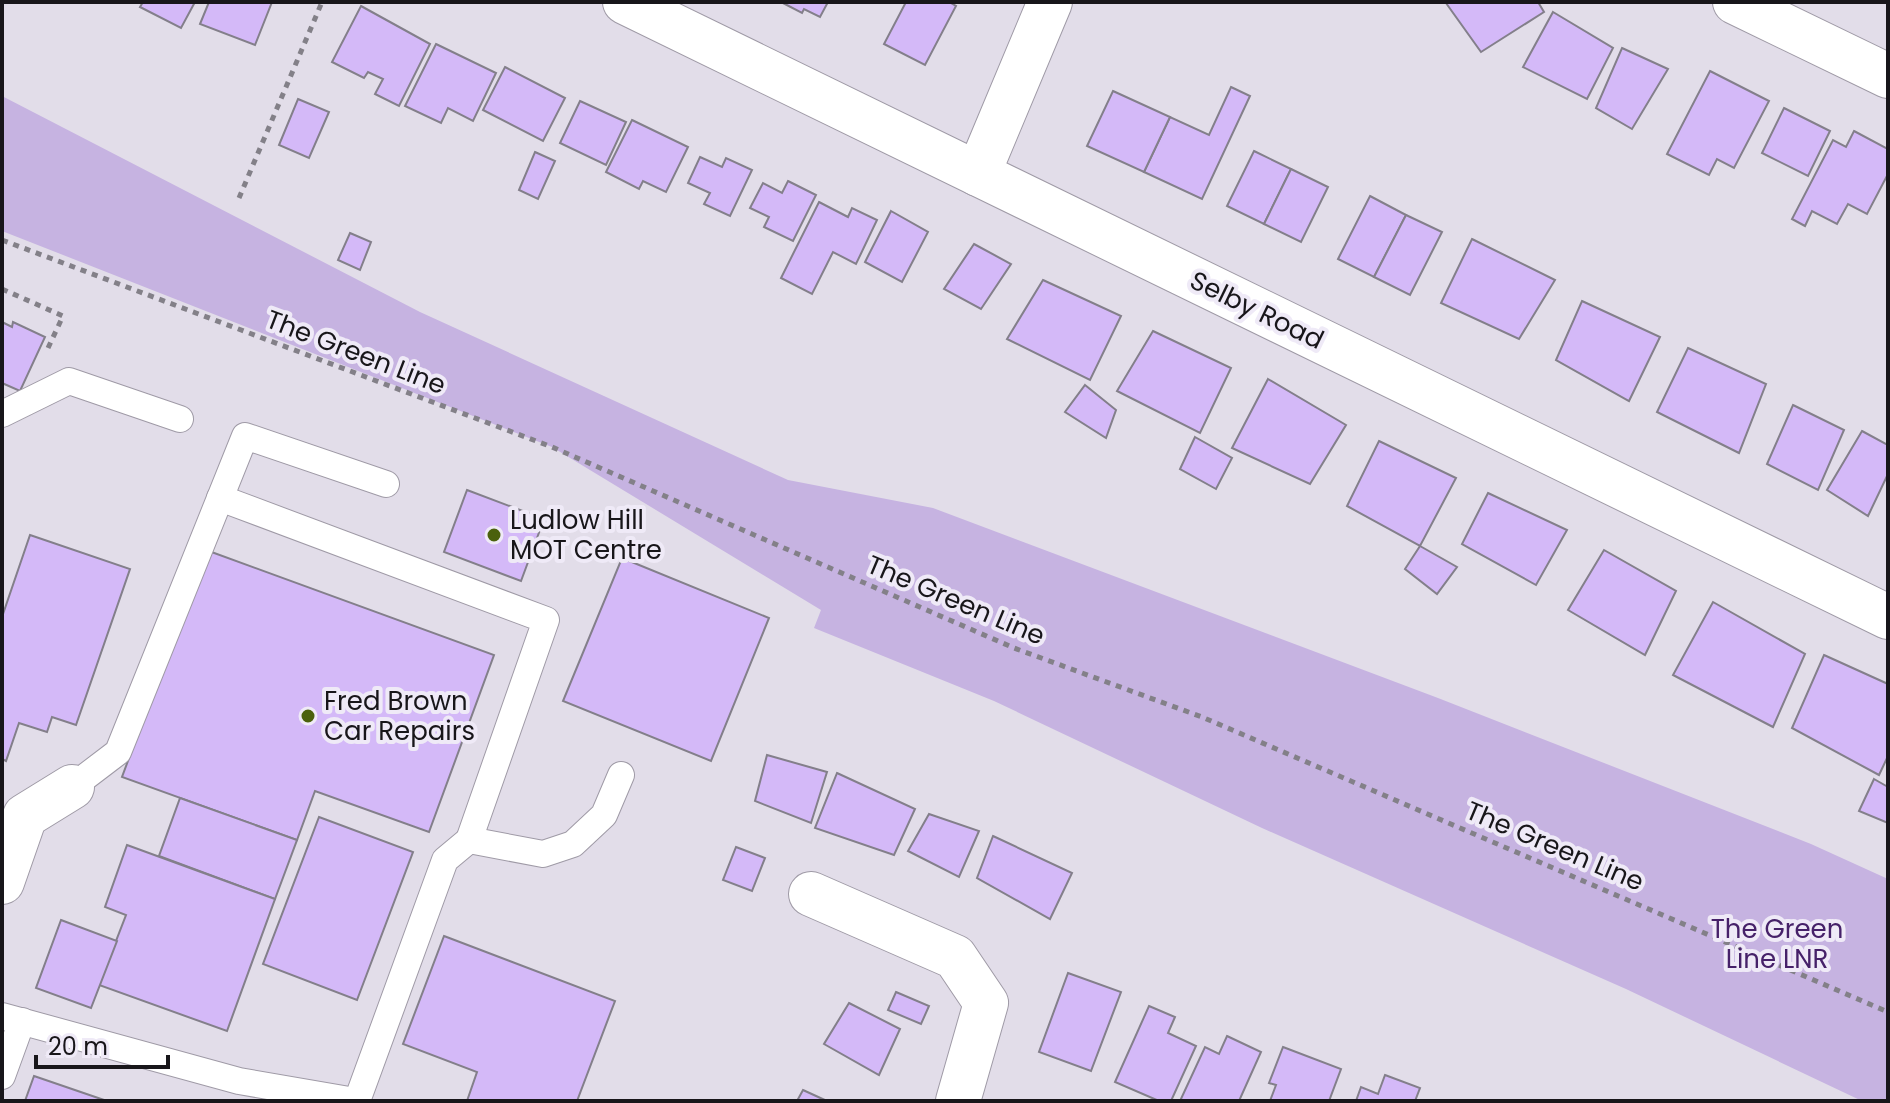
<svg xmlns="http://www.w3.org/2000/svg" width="1890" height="1103" font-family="Poppins,sans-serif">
<rect width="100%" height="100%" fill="#e2dde9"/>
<polygon fill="#c6b3e1" points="2,96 420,312 788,480 933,508 1438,698 1811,844 1888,879 1888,1101 1862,1101 1626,989 1262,828 994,701 814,628 821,610 552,447 2,231"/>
<g fill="#d4b9f8" stroke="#837f8a" stroke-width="2">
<polygon points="143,2 195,2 181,28 140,7"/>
<polygon points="209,2 272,2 255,45 200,24"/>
<polygon points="781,2 828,2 820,17 804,9 802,13"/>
<polygon points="906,2 949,2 956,6 925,65 884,44"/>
<polygon points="1538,2 1544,12 1481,52 1446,3"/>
<polygon points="361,6 430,44 399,106 375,94 383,79 368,72 364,78 332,62"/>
<polygon points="1553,12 1613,48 1587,99 1523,67"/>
<polygon points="436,44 496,73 473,121 448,108 441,123 405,106"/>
<polygon points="1622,48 1668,69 1632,129 1596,108"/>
<polygon points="505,67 565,98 543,141 483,110"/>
<polygon points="1710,71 1769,101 1734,168 1717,159 1709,175 1667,154"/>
<polygon points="1231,87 1250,96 1202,199 1144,172 1170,117 1209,135"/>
<polygon points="1113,91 1170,117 1144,172 1087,146"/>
<polygon points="298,99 329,112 309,158 279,145"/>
<polygon points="580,101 626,122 606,165 560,143"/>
<polygon points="1784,108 1830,131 1808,176 1762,153"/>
<polygon points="632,120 688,147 666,192 643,181 639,189 606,172"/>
<polygon points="1854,131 1888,149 1888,174 1867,214 1848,204 1837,224 1812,211 1805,226 1792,219 1833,140 1846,147"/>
<polygon points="1254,151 1291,169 1264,224 1227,206"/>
<polygon points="535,152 555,161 538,199 519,190"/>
<polygon points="700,157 722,167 726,158 752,170 730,216 704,204 710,193 688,183"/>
<polygon points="1291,169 1328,187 1301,242 1264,224"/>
<polygon points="788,181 816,195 793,241 764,227 769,217 750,208 763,183 782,193"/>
<polygon points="1370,196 1406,215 1374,277 1338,259"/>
<polygon points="819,202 848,217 852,208 877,220 856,264 833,252 812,294 781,278"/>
<polygon points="891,211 928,232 902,282 865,262"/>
<polygon points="1406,215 1442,232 1410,295 1374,277"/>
<polygon points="350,233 371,242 360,270 338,260"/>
<polygon points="1472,239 1555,280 1519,339 1441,303"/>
<polygon points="974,244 1011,264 981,309 944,289"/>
<polygon points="1043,280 1121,316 1090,380 1007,339"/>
<polygon points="1582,301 1660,337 1629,401 1556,360"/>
<polygon points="2,322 12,327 13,322 45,337 20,391 2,383"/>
<polygon points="1153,331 1231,368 1200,433 1117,391"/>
<polygon points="1688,348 1766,384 1739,453 1657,412"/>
<polygon points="1268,379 1346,425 1310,484 1232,448"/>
<polygon points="1085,385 1116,410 1106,438 1065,412"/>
<polygon points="1793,405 1844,430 1818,490 1767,464"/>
<polygon points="1862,431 1888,445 1888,474 1868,516 1827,490"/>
<polygon points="1195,437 1232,458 1216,489 1180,469"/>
<polygon points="1379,441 1456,478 1420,546 1347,506"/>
<polygon points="467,490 544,519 521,581 444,552"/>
<polygon points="1488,493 1567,530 1536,585 1462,544"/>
<polygon points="30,535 130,569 76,725 52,717 47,732 19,723 6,761 2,759 2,617"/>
<polygon points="1420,546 1457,567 1437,594 1405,569"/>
<polygon points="206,550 494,655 429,832 315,791 297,840 122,777"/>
<polygon points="1604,550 1676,591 1645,655 1568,610"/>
<polygon points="622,558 769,618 711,761 563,701"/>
<polygon points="1713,602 1805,654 1773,727 1673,675"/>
<polygon points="1824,655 1888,684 1888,756 1879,775 1792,728"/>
<polygon points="767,755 827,772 811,823 755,801"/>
<polygon points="837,773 915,809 894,855 815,828"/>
<polygon points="1874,779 1888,787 1888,823 1859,811"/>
<polygon points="180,798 297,840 275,899 159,856"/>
<polygon points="929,814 979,831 959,877 908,851"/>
<polygon points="319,817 413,852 357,1000 263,964"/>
<polygon points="993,836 1072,873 1050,919 977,878"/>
<polygon points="127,845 275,899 227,1031 99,985 126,915 105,907"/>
<polygon points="736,847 765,858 752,891 723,880"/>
<polygon points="61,920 117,941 91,1008 36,988"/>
<polygon points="444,936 615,1001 577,1101 467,1101 477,1072 403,1044"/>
<polygon points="1068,973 1121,992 1091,1071 1039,1052"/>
<polygon points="896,992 929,1006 921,1024 888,1010"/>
<polygon points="849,1003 900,1029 879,1075 824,1044"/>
<polygon points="1149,1006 1175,1017 1168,1033 1196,1046 1171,1101 1159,1101 1115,1082"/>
<polygon points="1227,1036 1261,1052 1239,1101 1180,1101 1205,1047 1219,1054"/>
<polygon points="1283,1047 1341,1069 1329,1101 1270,1101 1276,1085 1269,1083"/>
<polygon points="1385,1075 1420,1088 1415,1101 1356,1101 1361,1087 1378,1094"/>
<polygon points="34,1076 107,1101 25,1101"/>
<polygon points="803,1090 827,1101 797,1101"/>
</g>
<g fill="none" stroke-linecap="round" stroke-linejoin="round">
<defs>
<g id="lane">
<polyline points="2,414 69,381 180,419"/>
<polyline points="220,498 546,620 469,840"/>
<polyline points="72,787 118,752 245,436 386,484"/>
<polyline points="2,1016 239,1081 355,1101"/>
<polyline points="2,1076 22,1021"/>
<polyline points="357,1101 445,860 469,840 543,854 573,844 604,815 621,775"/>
</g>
<g id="street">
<polyline points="625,2 1888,617"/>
<polyline points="1735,2 1888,76"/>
<polyline points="978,174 1050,2"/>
<polyline points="2,882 25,816 72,787"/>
<polyline points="811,894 955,957 986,1003 958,1101"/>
</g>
</defs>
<use href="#lane" stroke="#9f9aa6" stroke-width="28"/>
<use href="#street" stroke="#9f9aa6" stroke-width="46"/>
<g stroke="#838088" stroke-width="5" stroke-dasharray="6 6" stroke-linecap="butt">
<polyline points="239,198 322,2"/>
<polyline points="2,240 552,447 1014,648 1202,717 1888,1012"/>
<polyline points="2,289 63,316 48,348 51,352"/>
</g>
<use href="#lane" stroke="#fff" stroke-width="26"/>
<use href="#street" stroke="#fff" stroke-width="44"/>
</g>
<g fill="#4b610d" stroke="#efeaf7" stroke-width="3">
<circle cx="494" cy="535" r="8"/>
<circle cx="308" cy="716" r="8"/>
</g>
<g text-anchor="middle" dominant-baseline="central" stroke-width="8" stroke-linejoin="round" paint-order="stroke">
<g font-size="26" fill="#18161a" stroke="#efeaf7">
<text transform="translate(1257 310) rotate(26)">Selby Road</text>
<text transform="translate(356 352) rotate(21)">The Green Line</text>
<text transform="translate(956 600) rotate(23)">The Green Line</text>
<text transform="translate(1555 846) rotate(23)">The Green Line</text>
</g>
<g font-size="26" fill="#18161a" stroke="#efeaf7" text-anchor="start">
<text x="510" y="520">Ludlow Hill<tspan x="510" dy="30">MOT Centre</tspan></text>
<text x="324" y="701">Fred Brown<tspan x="324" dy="30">Car Repairs</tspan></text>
</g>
<g font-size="26" fill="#462169" stroke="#efeaf7">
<text x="1777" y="929">The Green<tspan x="1777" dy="30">Line LNR</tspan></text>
</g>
</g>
<rect width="1890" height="1103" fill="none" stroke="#18161a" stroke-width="8"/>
<path d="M36 1055v12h132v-12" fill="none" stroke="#18161a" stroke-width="4"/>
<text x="48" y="1055" font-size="24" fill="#18161a" stroke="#efeaf7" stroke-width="6" paint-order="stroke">20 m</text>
</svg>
